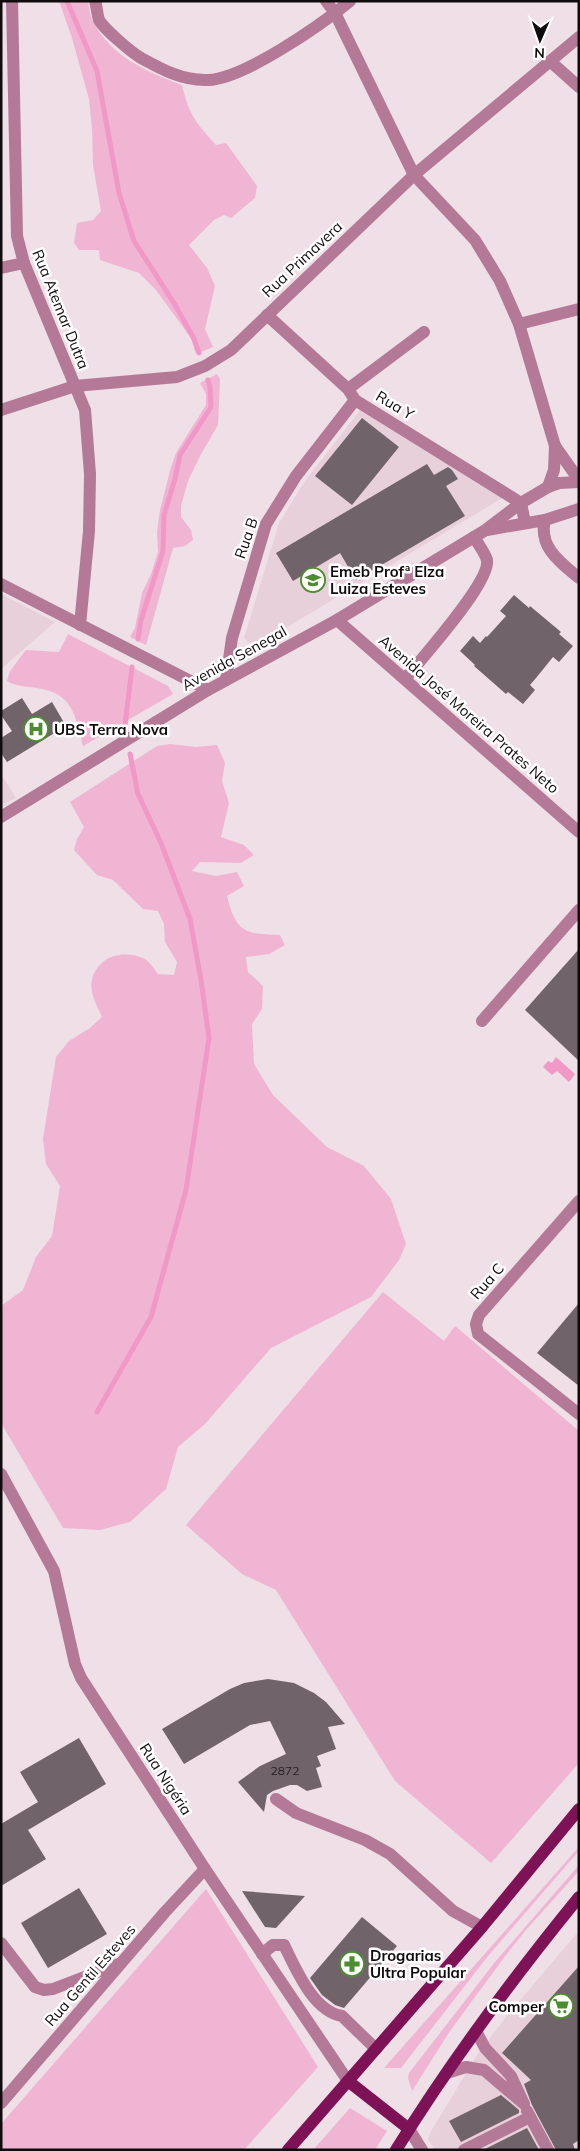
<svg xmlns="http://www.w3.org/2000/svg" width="580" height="2151" font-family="Mulish,sans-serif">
<rect width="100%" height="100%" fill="#efdfe6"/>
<g fill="#e8d0db">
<polygon points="361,409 504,497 254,647 244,638 279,523 305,481"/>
<polygon points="1,594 55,622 1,669"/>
<polygon points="1,774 16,798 1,805"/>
<polygon points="579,1931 579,2150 435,2150 428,2139 430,2133 477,2055 509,2013"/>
</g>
<g fill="#f0b5d3">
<path d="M59,1H88C89,7 90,15 92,20C110,56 147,72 182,85C189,115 196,123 216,145L226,143L257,186L255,198L231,218L224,215L214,220L189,245L207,268L215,286L205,329L213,347L196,354L191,338L156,290L139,273L100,260L99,250H79L74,243L77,223L93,220L101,211L93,165L92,129L89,99L72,38Z"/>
<polygon points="217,374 220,379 218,425 200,456 188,481 181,506 181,517 191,530 193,540 185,546 173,548 146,645 130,637 135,628 142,593 151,574 158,552 157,532 160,510 171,467 176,453 206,405 206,394 200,383"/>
<path d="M68,634L168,686L173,694L83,746C75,715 73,693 37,688C25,686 17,687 7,681L10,671L26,650L59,652Z"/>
<path d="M170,744L196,747L217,745L225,763L222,781L229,803L221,837L244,845L254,855L241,863L200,862L192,871L216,876L237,872L244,886L227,896C236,932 244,934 280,935L285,945L269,954L246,957L248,972L263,986L262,1009L252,1024L254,1064L273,1095L327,1147L364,1166L391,1199L406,1244L399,1260L371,1297L271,1348L205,1424L178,1447L166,1489L130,1522L100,1530L63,1528L1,1423V1306L23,1290L36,1257L52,1236L60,1186L46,1164L43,1139L56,1057L69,1041L90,1028L102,1017C97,1006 89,992 92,980C98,956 123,949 145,959C150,962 154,969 158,974L174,975L177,962L165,942L164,924L158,911L143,909L113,880L97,875L74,850L77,839L84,827L70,802L157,746Z"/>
<polygon points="383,1292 444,1341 455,1326 579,1431 579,1763 491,1863 395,1781 276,1590 242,1574 186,1525"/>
<polygon points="579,1847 577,1853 488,1956 401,2068 384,2068"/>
<polygon points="579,1865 579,1871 525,1931 506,1955 450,2031 412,2091 408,2078 409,2073 495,1962"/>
<polygon points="206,1889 318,2067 244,2150 1,2150 1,2124"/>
<polygon points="350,2108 387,2131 375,2150 313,2150"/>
</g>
<polygon fill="#f298c7" points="556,1057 575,1074 569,1082 557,1071 552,1075 543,1067 548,1061 552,1063"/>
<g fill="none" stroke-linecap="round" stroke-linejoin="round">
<g stroke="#f298c7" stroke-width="5">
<polyline points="67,1 97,71 119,193 134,241 174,303 194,339 199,353"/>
<polyline points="138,639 141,620 163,551 164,515 175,479 180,455 211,407 210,387 208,380"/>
<polyline points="125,725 132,667"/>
<polyline points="97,1412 151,1317 186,1190 209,1038 201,980 190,919 161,843 138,794 130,754"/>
</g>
</g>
<g fill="#71636a">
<polygon points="362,418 399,447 352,505 315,476"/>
<polygon points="427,464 434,475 448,467 452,470 458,479 446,486 465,516 356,580 340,553 293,581 276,553"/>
<polygon points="514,595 529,608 530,606 561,632 559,634 573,646 559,662 553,657 536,678 530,685 535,690 523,704 508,692 506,694 474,666 475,665 460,651 473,636 480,643 486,636 487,637 506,616 500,611"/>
<polygon points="22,698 32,714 52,702 66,726 7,762 1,753 1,738 12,731 1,715 1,711"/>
<polygon points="579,949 579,1061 525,1010"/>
<polygon points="579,1303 579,1386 537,1353"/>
<polygon points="268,1679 294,1683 314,1693 326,1702 345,1724 328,1727 336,1749 317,1756 321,1766 316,1768 322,1787 307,1791 297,1785 290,1785 273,1791 267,1795 264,1812 238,1782 260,1766 286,1754 270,1721 250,1725 184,1764 162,1729 230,1689 244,1683"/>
<polygon points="79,1738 106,1784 28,1830 46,1859 1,1886 1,1824 38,1802 20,1772"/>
<polygon points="79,1888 107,1934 48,1968 21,1923"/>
<polygon points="242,1891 305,1896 276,1928 265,1927"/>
<polygon points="362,1917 397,1946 344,2008 335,2005 322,1995 310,1978"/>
<polygon points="579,1966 579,2140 573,2144 575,2150 556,2150 532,2105 524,2084 531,2080 502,2053"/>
<polygon points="501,2095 519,2110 519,2113 461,2142 449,2121"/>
<polygon points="527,2128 539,2150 483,2150"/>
</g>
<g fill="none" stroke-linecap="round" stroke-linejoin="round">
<g stroke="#b37997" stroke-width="12">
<polyline points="12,1 17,236 24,263 85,410 90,474 89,531 80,625"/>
<path d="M95,1C97,7 97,14 99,20C104,29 131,52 141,58C163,70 183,81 208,80C244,79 322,24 350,1"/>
<polyline points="326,1 335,13 414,175 475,240 500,281 519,324 555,446 554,470 548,487"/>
<polyline points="551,62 579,87"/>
<polyline points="1,268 24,263"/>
<polyline points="267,315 348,389 355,400 521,503 525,523"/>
<polyline points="519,324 579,309"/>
<polyline points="348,389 424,332"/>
<polyline points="1,410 75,386 177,377 205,366 231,350 414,175 579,37"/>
<polyline points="555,446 579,480"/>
<path d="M545,520C538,547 561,563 579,578"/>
<polyline points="487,530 545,520 579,509"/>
<polyline points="1,584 208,690"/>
<polyline points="337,620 579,832"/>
<path d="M405,679C421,659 491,582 487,560C485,553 478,544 474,537"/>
<polyline points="226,680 232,638 266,524 296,476 355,400"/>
<polyline points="1,817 208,690 337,620 484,531 521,503 548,487 559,483 579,482"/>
<polyline points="482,1021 579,910"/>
<polyline points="579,1201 479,1315 476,1324 478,1334 579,1414"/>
<polyline points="1,1474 54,1571 75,1664 81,1678 205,1869 348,2081"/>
<polyline points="276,1799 296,1813 365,1840 390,1854 453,1911 482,1927"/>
<polyline points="1,1943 35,1987 44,1990 53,1989 121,1963"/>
<path d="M262,1954L273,1945H284C296,1969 313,2011 342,2016L376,2049"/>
<polyline points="447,2073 466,2067 484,2070 524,2104 511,2076 485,2048 476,2031"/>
<polyline points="1,2103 165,1912 205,1869"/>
<polyline points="527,2111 548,2150"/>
<polyline points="409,2129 422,2150"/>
<polyline points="464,2150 530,2117"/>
</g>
<g stroke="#7e1257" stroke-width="12">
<polyline points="348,2081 409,2129"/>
<polyline points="288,2150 482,1927 579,1809"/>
<path d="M396,2150C451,2061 513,1978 579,1897"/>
</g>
</g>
<defs>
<symbol id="school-ring" viewBox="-11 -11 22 22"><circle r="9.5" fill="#fff" stroke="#4c8d2f" stroke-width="1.5"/><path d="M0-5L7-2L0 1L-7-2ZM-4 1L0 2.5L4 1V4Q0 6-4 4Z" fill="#4c8d2f"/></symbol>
<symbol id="hospital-ring" viewBox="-11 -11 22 22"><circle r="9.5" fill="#fff" stroke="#4c8d2f" stroke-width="1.5"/><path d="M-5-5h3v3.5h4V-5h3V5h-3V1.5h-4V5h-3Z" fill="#4c8d2f"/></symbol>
<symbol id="pharmacy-ring" viewBox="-11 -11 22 22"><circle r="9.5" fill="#fff" stroke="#4c8d2f" stroke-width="1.5"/><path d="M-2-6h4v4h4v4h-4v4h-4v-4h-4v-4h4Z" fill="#4c8d2f"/></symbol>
<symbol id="supermarket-ring" viewBox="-11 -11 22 22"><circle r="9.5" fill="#fff" stroke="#4c8d2f" stroke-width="1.5"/><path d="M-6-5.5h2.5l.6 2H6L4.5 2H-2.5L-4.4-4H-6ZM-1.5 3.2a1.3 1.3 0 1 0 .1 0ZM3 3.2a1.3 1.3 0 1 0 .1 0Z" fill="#4c8d2f"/></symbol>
</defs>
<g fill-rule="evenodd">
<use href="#school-ring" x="299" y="566" width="28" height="28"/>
<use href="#hospital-ring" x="22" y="715" width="28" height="28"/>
<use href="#pharmacy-ring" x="338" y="1950" width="28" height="28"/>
<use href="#supermarket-ring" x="547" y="1992" width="28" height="28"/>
</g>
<g text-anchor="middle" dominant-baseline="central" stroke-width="5" stroke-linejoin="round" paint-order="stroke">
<g font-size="12" fill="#282124">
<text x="285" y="1770">2872</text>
</g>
<g font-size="15" fill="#100b0d" stroke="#fff">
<text transform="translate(302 259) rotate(-43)">Rua Primavera</text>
<text transform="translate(61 309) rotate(68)">Rua Atemar Dutra</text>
<text transform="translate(395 405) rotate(31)">Rua Y</text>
<text transform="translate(246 538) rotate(-71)">Rua B</text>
<text transform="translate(234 658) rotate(-29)">Avenida Senegal</text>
<text transform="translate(469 714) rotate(41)">Avenida José Moreira Prates Neto</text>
<text transform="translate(487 1281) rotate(-49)">Rua C</text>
<text transform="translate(166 1779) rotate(57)">Rua Nigéria</text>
<text transform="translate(90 1975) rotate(-49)">Rua Gentil Esteves</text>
</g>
<g font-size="15" font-weight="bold" fill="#100b0d" stroke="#fff" text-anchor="start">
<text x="330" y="571">Emeb Profª Elza<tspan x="330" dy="17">Luiza Esteves</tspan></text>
<text x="54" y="729">UBS Terra Nova</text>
<text x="370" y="1955">Drogarias<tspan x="370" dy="17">Ultra Popular</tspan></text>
<text x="544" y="2006" text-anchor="end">Comper</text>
</g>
</g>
<rect width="580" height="2151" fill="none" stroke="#100b0d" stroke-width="5"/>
<g transform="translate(540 40) rotate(182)" stroke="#ffffff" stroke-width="4" paint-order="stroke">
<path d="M0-4L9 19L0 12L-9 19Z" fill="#100b0d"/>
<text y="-8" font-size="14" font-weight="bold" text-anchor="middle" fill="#100b0d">N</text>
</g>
</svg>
